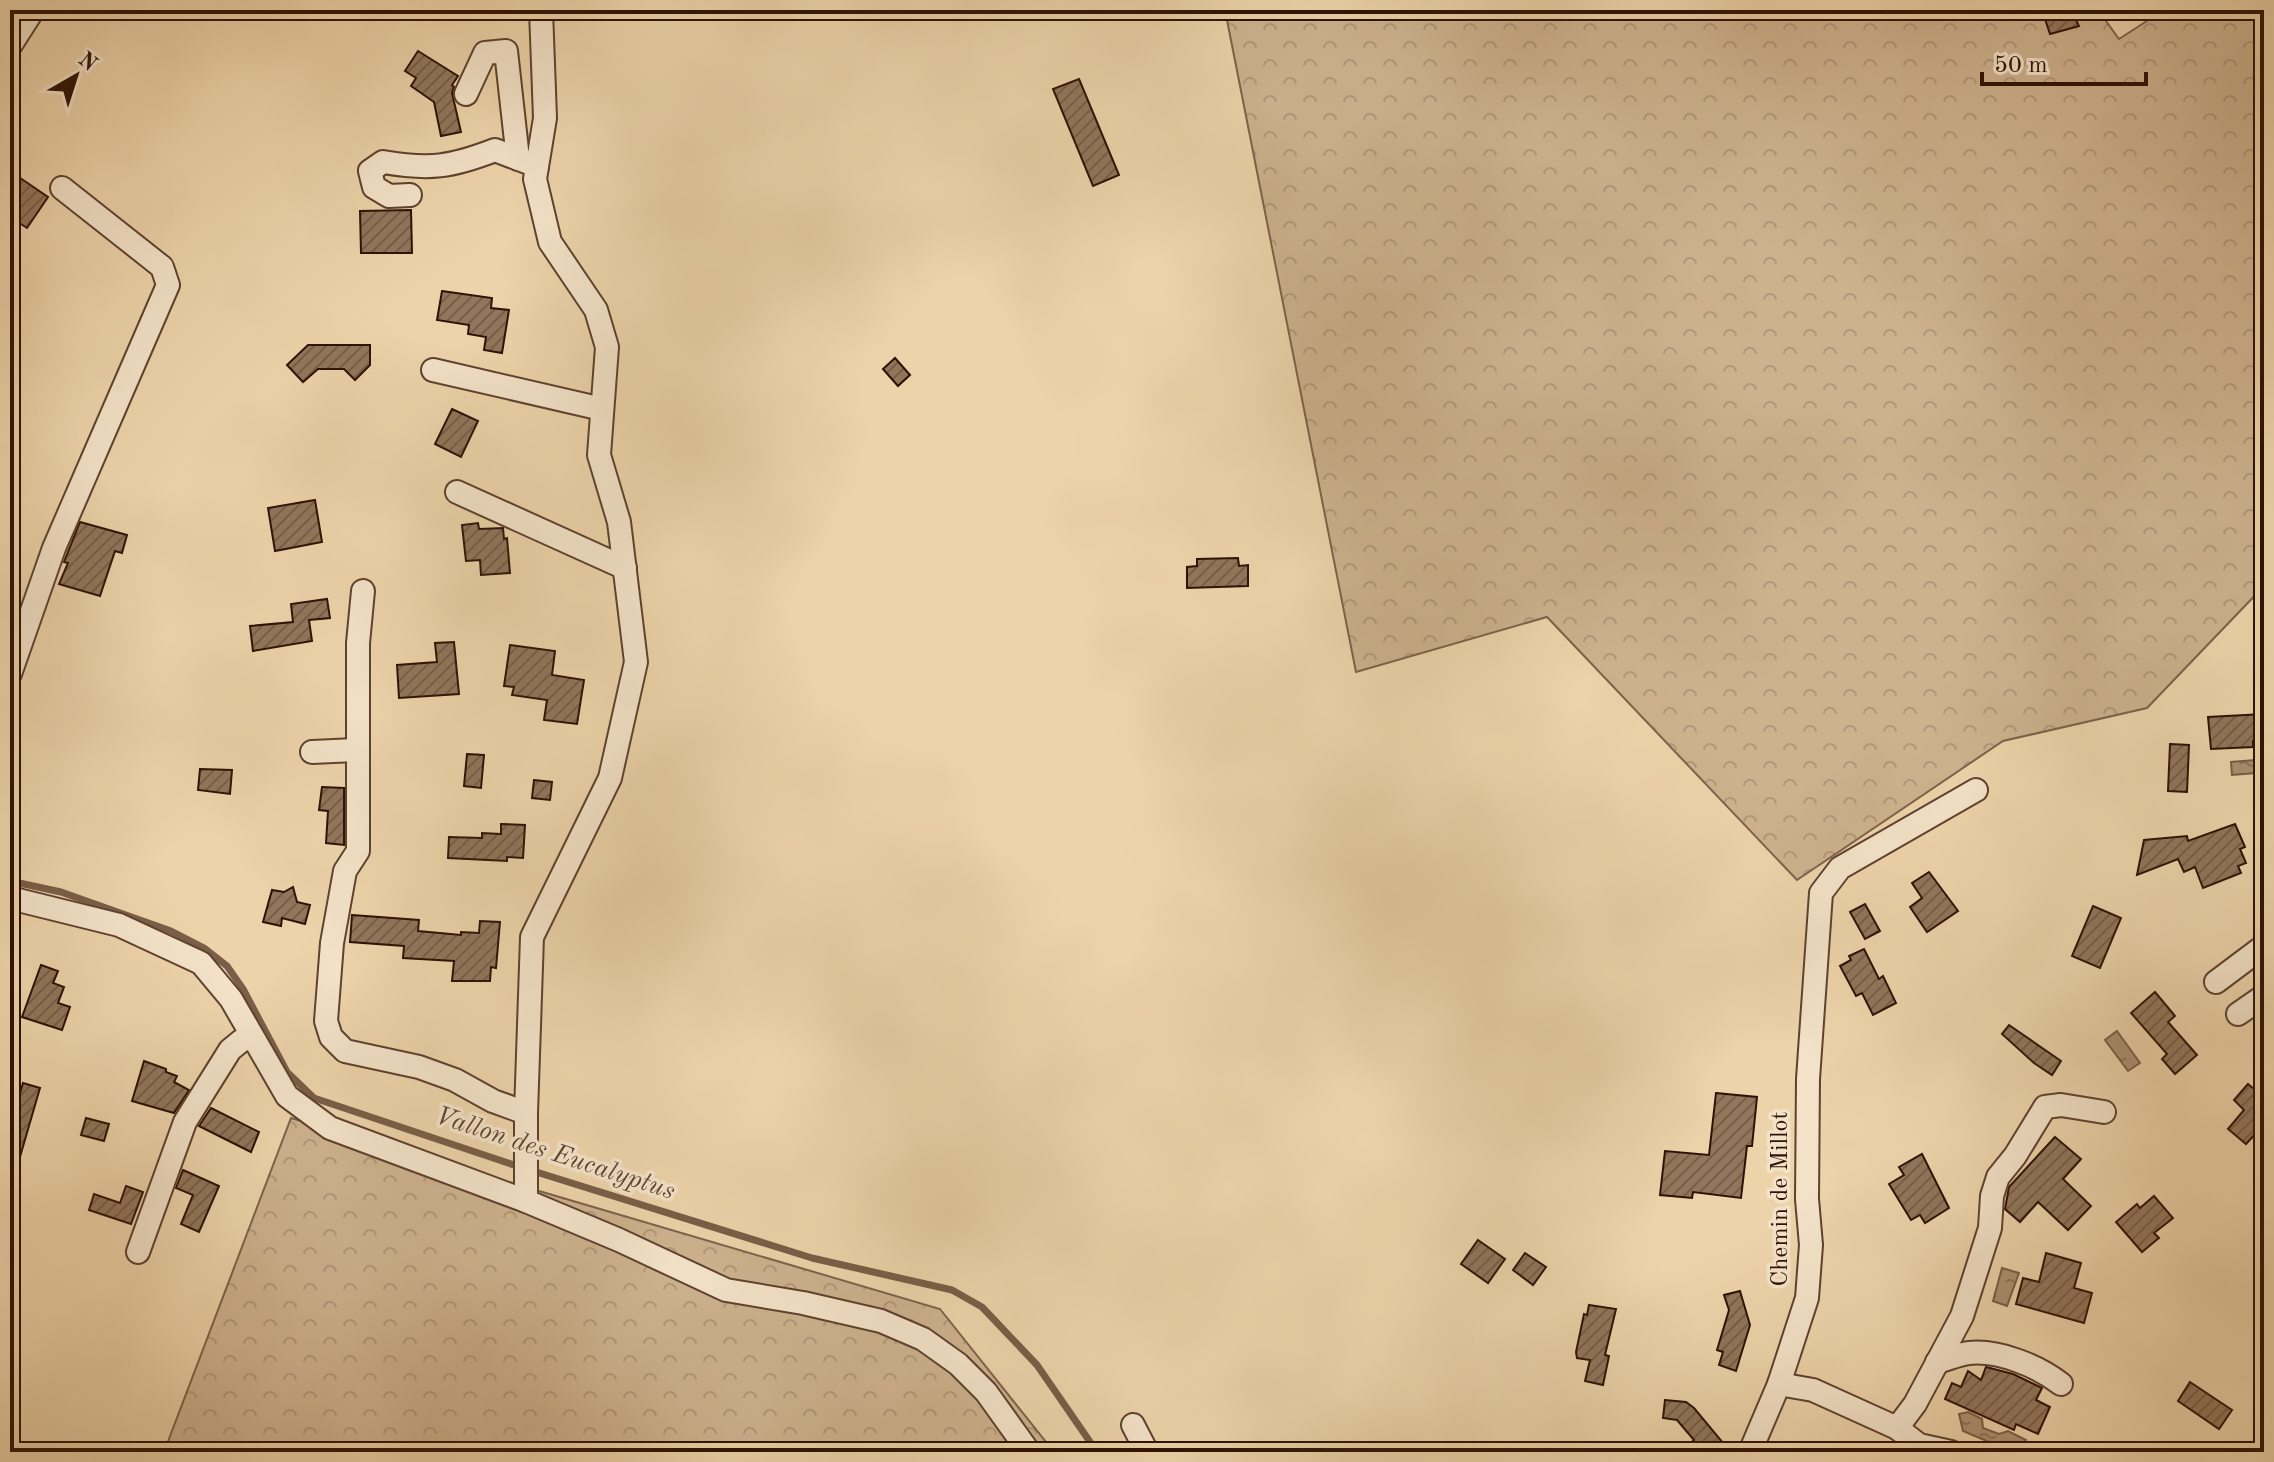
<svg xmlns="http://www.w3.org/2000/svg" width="2274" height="1462" font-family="'Old Standard TT',serif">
<defs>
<pattern id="forest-crowns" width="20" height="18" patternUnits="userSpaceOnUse" patternTransform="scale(2)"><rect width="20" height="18" fill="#cdb28e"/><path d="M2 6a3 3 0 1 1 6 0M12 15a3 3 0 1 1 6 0" fill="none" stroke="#b09879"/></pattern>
<pattern id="water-ripples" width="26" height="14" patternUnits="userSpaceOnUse" patternTransform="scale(2)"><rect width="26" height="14" fill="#ac9172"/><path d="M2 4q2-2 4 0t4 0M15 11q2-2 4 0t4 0" fill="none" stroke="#8c755c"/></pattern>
<pattern id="building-hatch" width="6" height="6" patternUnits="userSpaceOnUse" patternTransform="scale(2)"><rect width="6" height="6" fill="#91765b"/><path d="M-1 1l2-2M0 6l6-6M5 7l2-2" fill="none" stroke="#775f49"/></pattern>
</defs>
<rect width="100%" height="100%" fill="#edd3aa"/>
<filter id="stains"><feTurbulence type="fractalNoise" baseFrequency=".0025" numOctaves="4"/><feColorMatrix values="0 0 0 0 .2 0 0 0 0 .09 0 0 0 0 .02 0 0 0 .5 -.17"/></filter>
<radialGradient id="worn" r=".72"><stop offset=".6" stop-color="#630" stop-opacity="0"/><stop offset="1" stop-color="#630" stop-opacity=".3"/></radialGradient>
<g fill="url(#forest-crowns)" stroke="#7e624a" stroke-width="2">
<polygon points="1225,10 2098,10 2119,39 2164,10 2264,10 2264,586 2147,708 2003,741 1797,880 1547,617 1356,672"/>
<polygon points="291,1118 940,1309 1054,1452 164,1452"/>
</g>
<g fill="url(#water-ripples)" stroke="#7a5e47" stroke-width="2">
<polygon points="2255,760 2256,773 2232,775 2231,762"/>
<polygon points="2117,1031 2140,1063 2128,1071 2105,1040"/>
<polygon points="2002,1268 2019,1273 2007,1306 1993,1301"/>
<polygon points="1968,1412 1982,1419 1983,1428 1999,1434 2008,1431 2026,1440 2013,1452 1963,1431 1959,1414"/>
</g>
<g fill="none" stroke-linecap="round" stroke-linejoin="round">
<polyline stroke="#7a5e47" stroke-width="7" points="10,881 61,892 171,931 204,948 227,966 243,989 287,1072 314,1098 517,1166 812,1258 952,1290 982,1307 1037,1365 1097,1452"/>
</g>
<g fill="url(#building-hatch)" stroke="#2e1206" stroke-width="2">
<polygon points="2052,10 2071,10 2079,26 2050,34 2045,19"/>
<polygon points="418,51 458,76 452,85 454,87 452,93 461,132 441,136 434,102 411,86 416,78 405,71"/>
<polygon points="1079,79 1119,175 1093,186 1053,89"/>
<polygon points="10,171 48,197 27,228 10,217"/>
<polygon points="411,210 412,253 361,253 360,211"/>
<polygon points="442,291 492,298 491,308 509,310 502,353 484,350 486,337 468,334 469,325 437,320"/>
<polygon points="308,345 370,345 370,365 355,380 344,369 318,369 303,382 287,365"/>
<polygon points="895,358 910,375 898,386 883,369"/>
<polygon points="452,409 478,421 461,457 435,444"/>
<polygon points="315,500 322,542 275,551 268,508"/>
<polygon points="80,522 127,535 122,553 115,551 100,596 59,584 68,563 64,562"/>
<polygon points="478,523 479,529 503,528 504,539 507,538 510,573 481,575 480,560 466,561 462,525"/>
<polygon points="1238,558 1239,566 1248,565 1248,586 1187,588 1187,567 1197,566 1197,559"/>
<polygon points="327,599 330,618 309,620 312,641 253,651 250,626 293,622 291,604"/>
<polygon points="454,642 459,694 399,698 397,665 437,662 435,643"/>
<polygon points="510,645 555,651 552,675 584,680 577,724 544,720 547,700 512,695 514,687 504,686"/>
<polygon points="2264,714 2264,740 2253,741 2253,747 2211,749 2208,717"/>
<polygon points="2170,744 2189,745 2187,792 2168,791"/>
<polygon points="467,754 484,755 481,788 464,786"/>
<polygon points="200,769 232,770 230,794 198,790"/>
<polygon points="534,780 552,782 550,800 532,798"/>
<polygon points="322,787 344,788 344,845 326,843 328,811 319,810"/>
<polygon points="501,824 525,825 523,858 507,857 507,861 448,858 449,837 482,838 482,833 501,834"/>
<polygon points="2235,824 2245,847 2240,849 2246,863 2238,866 2241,873 2203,888 2195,867 2184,872 2178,859 2137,875 2144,840 2187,836 2188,841"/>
<polygon points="1929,872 1958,911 1927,932 1910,907 1922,898 1912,883"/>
<polygon points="293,887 297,902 310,905 305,924 282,918 281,926 263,922 272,890 284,892"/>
<polygon points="1865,904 1880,931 1865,939 1850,912"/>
<polygon points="2093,906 2121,918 2100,968 2072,956"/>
<polygon points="352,915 419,920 418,931 461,935 461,932 479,933 480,921 500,922 496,968 491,967 490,981 452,981 454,961 403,958 404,946 350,942"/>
<polygon points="1864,949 1879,979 1883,976 1896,1003 1873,1015 1862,993 1856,996 1840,966 1851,960 1849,956"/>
<polygon points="41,965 58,971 53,983 64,987 58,1003 70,1007 62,1030 22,1017"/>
<polygon points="2155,992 2175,1016 2168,1022 2197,1055 2175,1074 2162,1059 2167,1054 2131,1013"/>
<polygon points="2009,1025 2061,1061 2052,1075 2034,1063 2002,1034"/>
<polygon points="144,1061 166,1069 166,1072 177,1076 174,1082 189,1090 174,1113 132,1101"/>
<polygon points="23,1083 40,1088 15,1174 10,1173 10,1098 18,1100"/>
<polygon points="2248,1084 2259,1093 2264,1086 2264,1138 2257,1132 2246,1144 2228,1129 2244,1110 2234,1100"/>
<polygon points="1716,1093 1757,1097 1752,1146 1747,1146 1741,1198 1693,1192 1692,1198 1660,1195 1665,1151 1709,1155"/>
<polygon points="211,1108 259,1132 251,1152 199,1126"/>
<polygon points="86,1118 109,1124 104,1141 81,1135"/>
<polygon points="2055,1137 2081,1159 2063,1179 2091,1206 2068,1230 2038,1202 2020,1222 2005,1209 2009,1187"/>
<polygon points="1922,1154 1949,1208 1925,1223 1920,1215 1911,1220 1889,1184 1904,1175 1899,1167"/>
<polygon points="183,1170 219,1186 199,1232 181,1224 193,1195 176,1188"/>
<polygon points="126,1186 143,1192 131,1224 89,1210 94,1194 120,1203"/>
<polygon points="2154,1196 2173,1218 2154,1233 2159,1238 2142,1252 2116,1222 2137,1204 2140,1208"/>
<polygon points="1478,1240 1505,1259 1488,1283 1461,1264"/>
<polygon points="1525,1253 1546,1267 1533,1285 1513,1270"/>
<polygon points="2046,1253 2081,1263 2074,1288 2092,1293 2084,1323 2016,1304 2023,1278 2039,1282"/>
<polygon points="1740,1291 1750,1325 1736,1371 1719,1365 1723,1352 1717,1350 1729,1310 1724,1295"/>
<polygon points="1589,1305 1616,1309 1605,1355 1609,1356 1603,1385 1585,1381 1590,1360 1577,1358 1576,1352 1584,1314 1587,1315"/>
<polygon points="1986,1367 2013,1374 2042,1388 2036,1400 2050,1407 2038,1434 2016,1424 2014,1430 1945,1399 1952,1383 1961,1387 1968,1371 1981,1380"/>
<polygon points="2190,1382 2232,1410 2219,1429 2178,1401"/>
<polygon points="1665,1400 1686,1402 1694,1408 1724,1444 1714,1452 1680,1452 1694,1440 1677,1420 1663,1418"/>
</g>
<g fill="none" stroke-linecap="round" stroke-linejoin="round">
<defs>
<g id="minor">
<polyline points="10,46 33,10"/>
<polyline points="466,94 485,53 506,51 518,159"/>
<path d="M410,195L389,196L374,187L370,171L383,162C430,170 451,167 495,150L537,166"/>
<polyline points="433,370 602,409"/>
<polyline points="457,492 625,568"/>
<polyline points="363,591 358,643 358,851 345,871 332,943 326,1021 331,1037 345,1051 419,1067 455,1080 493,1101 526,1113"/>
<polyline points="10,674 54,548 168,285 162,267 62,188"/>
<polyline points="312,752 356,750"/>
<polyline points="10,898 119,925 201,963 231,999 287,1096 330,1128 526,1201 619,1240 726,1290 803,1303 881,1321 923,1339 958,1364 986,1392 1029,1452"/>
<polyline points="2216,982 2264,946"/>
<polyline points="2238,1014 2264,996"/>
<polyline points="526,1201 526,1113 532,937 610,778 636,662 619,522 599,455 607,347 596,310 550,242 535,179 545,118 541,10"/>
<polyline points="138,1252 185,1122 230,1050 241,1041 251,1037"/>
<path d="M1937,1362C1948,1359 1959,1354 1969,1353C1999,1350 2038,1366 2061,1384"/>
<polyline points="1779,1384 1813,1390 1897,1428 1915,1404 1962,1316 1990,1228 1992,1196 1998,1177 2015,1156 2045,1107 2061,1105 2104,1112"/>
<polyline points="1133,1425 1147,1452"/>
<polyline points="1897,1428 1919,1445 1951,1452"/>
<polyline points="1750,1452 1779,1384 1807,1298 1811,1245 1807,1199 1808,1079 1821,893 1840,868 1976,790"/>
</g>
</defs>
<use href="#minor" stroke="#5e422f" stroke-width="26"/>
<use href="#minor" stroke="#f3e2c8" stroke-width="22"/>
</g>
<g text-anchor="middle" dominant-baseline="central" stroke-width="7" stroke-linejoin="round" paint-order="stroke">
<g font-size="24" fill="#2e1206" stroke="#f3e2c8">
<text transform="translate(1781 1199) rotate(-90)">Chemin de Millot</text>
</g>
<g font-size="26" font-style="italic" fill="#604531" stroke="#f3e2c8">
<text transform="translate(555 1154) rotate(18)">Vallon des Eucalyptus</text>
</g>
</g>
<rect width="2274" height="1462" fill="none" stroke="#edd3aa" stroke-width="40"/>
<rect x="12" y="12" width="2250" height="1438" fill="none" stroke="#2e1206" stroke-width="4"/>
<rect x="20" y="20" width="2234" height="1422" fill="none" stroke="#2e1206" stroke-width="2"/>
<g transform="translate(76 76) rotate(39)" stroke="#f3e2c8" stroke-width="6" paint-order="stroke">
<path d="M0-6L14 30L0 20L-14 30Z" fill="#2e1206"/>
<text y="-12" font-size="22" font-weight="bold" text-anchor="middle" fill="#2e1206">N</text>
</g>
<path d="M1982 72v12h164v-12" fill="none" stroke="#2e1206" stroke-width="4"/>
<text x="1994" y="72" font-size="24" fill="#2e1206" stroke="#f3e2c8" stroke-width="6" paint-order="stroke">50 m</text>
<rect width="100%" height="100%" filter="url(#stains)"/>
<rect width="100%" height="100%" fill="url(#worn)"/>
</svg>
